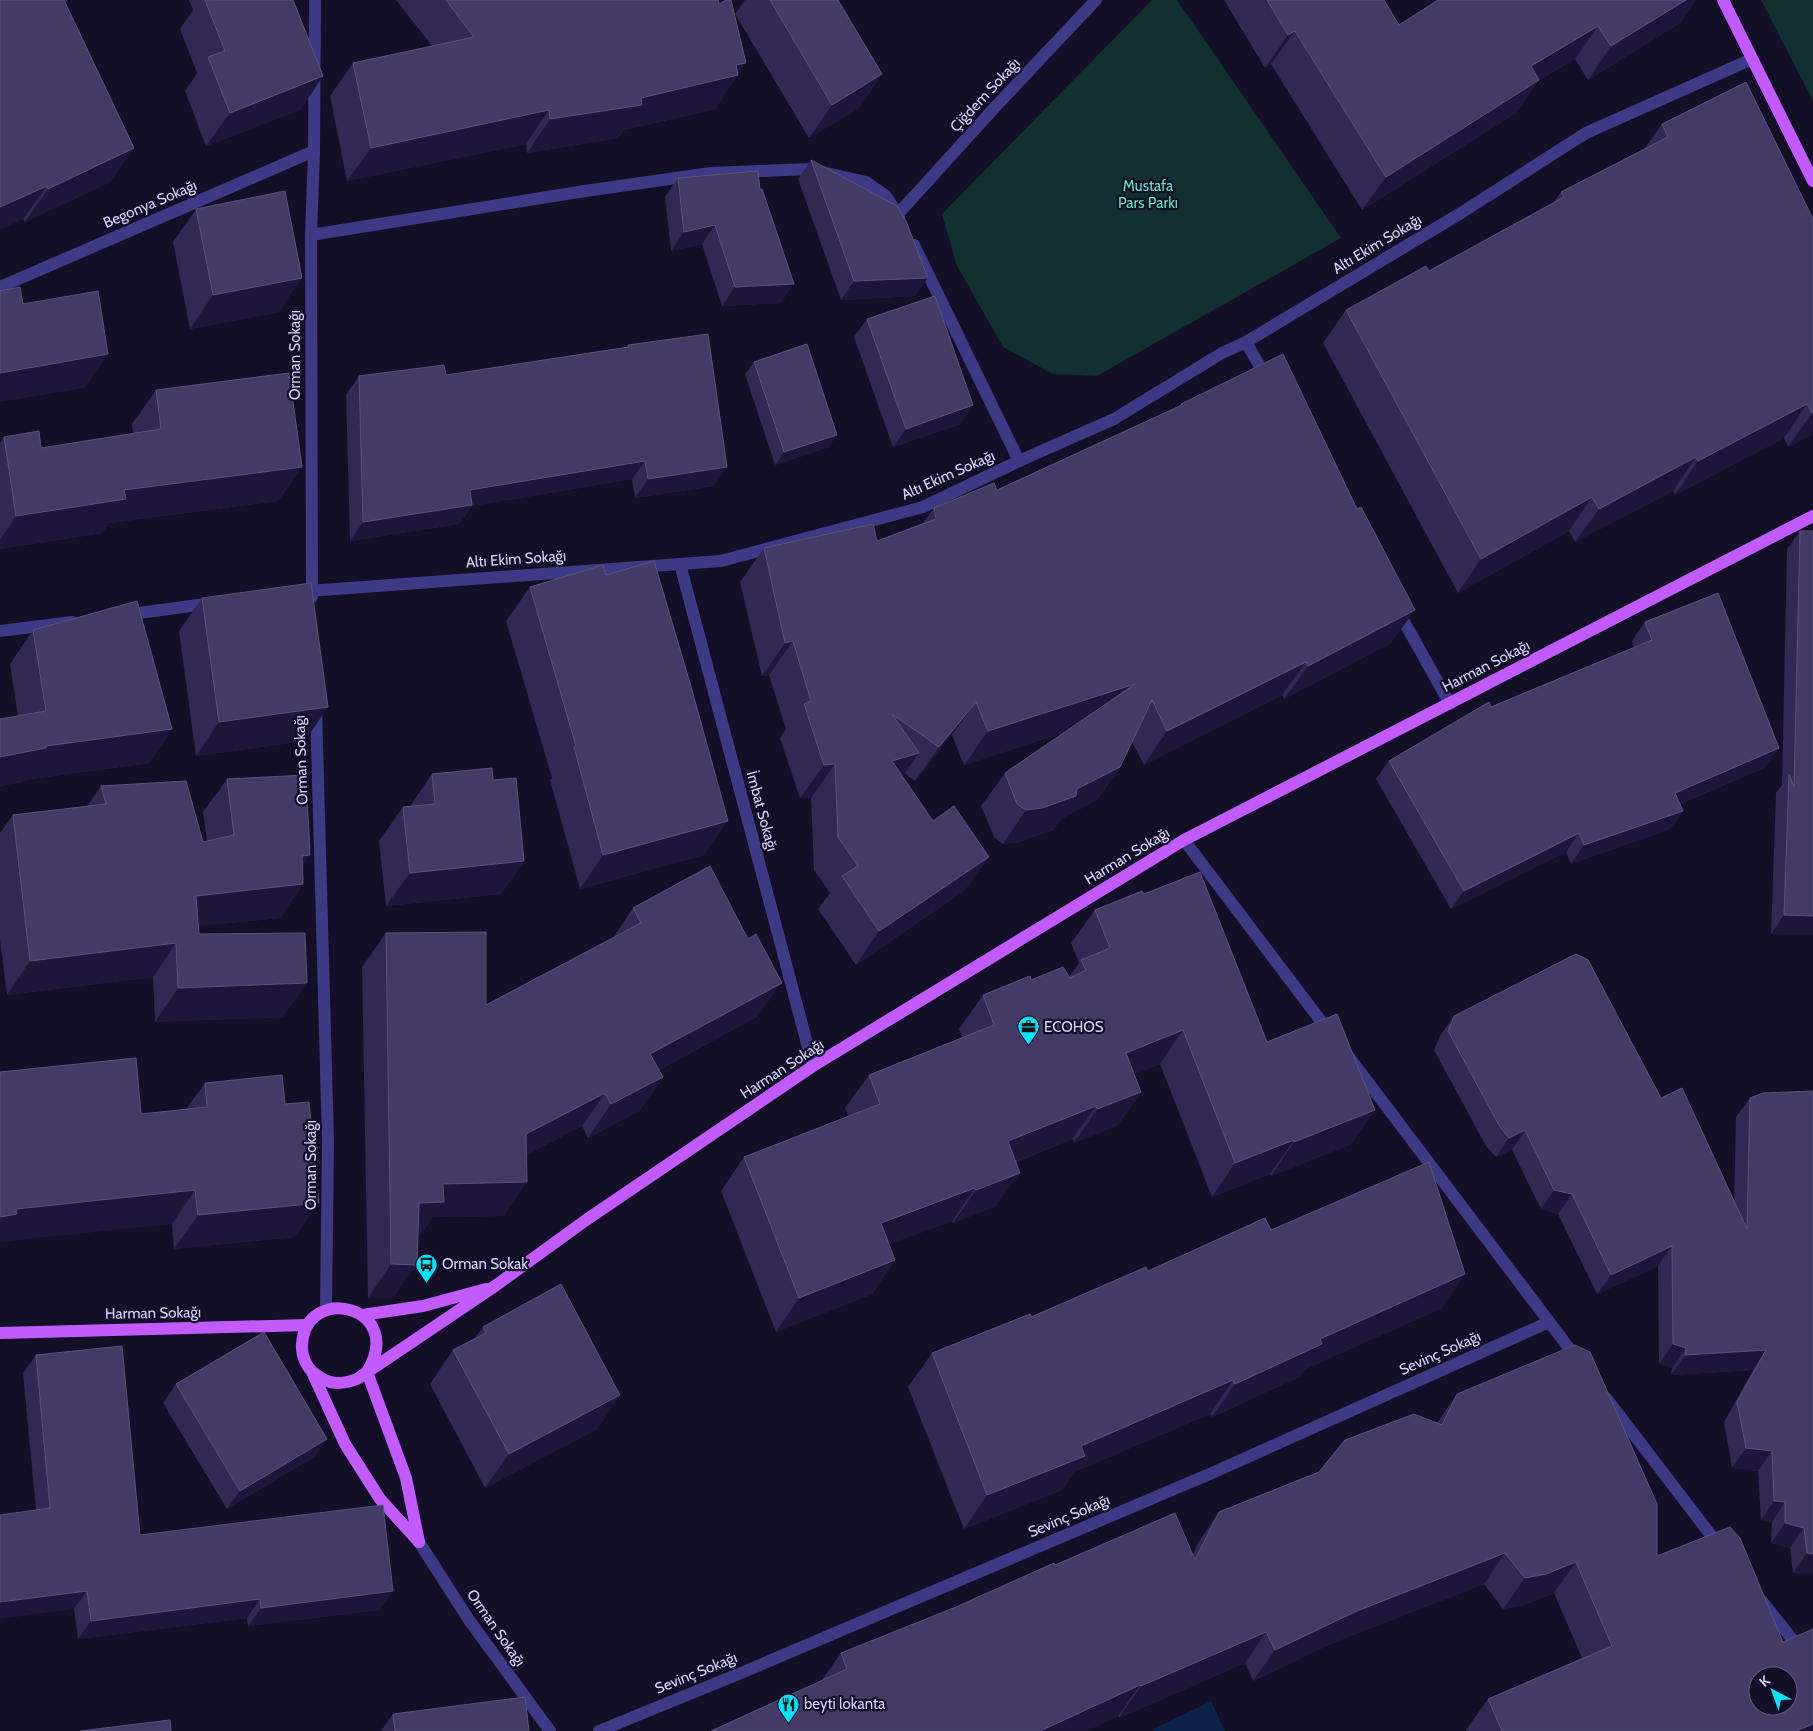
<svg xmlns="http://www.w3.org/2000/svg" width="1813" height="1731" font-family="Cabin,sans-serif">
<rect width="100%" height="100%" fill="#130f26"/>
<g fill="#12302f">
<polygon points="1152,0 1177,0 1341,238 1097,376 1053,374 1003,347 957,266 942,214"/>
<polygon points="1761,0 1813,0 1813,101"/>
</g>
<polygon fill="#0c2248" points="1211,1701 1225,1731 1154,1731 1153,1729"/>
<g fill="none" stroke-linecap="round" stroke-linejoin="round">
<g stroke="#3d3a85" stroke-width="12">
<polyline points="898,214 997,105 1096,0"/>
<polyline points="311,235 585,191 711,173 809,169 866,182 886,196 899,216"/>
<polyline points="914,245 1019,461"/>
<polyline points="0,287 314,151"/>
<polyline points="1246,342 1267,379"/>
<polyline points="680,564 813,1066"/>
<polyline points="295,592 721,561 923,507 1019,461 1114,419 1222,353 1246,342 1461,213 1586,133 1752,59"/>
<polyline points="312,597 311,235 314,151 315,0"/>
<polyline points="1397,609 1450,704"/>
<polyline points="124,615 213,603"/>
<polyline points="0,631 72,622"/>
<polyline points="316,707 328,1141 326,1310"/>
<polyline points="1184,840 1330,1033"/>
<polyline points="1349,1057 1578,1360"/>
<polyline points="1606,1398 1720,1547"/>
<polyline points="419,1542 469,1620 550,1731"/>
<polyline points="1761,1600 1813,1665"/>
<polyline points="599,1731 741,1673 1212,1473 1549,1322"/>
</g>
<g stroke="#c25bff" stroke-width="12">
<polyline points="1723,0 1813,181"/>
<polyline points="362,1315 423,1306 486,1289"/>
<polyline points="0,1333 307,1325"/>
<path d="M367,1372C407,1307 307,1282 302,1344C301,1355 306,1367 315,1374C329,1385 341,1385 357,1379L495,1286L586,1220L813,1066L1184,840L1813,516"/>
<polyline points="367,1372 406,1478 419,1542"/>
<polyline points="313,1374 345,1444 380,1499 419,1542"/>
</g>
</g>
<g fill="#312854">
<polygon points="0,0 68,0 65,3 134,148 110,182 25,222 23,219"/>
<polygon points="189,0 293,0 323,76 300,110 206,146 185,91 197,73 180,29 193,10"/>
<polygon points="396,0 718,0 738,74 715,109 624,130 618,138 527,153 526,144 347,181 330,96 353,63 432,46"/>
<polygon points="745,0 838,0 882,74 859,108 809,138 735,14"/>
<polygon points="1224,0 1384,0 1399,25 1438,0 1696,0 1680,23 1588,80 1575,59 1538,81 1516,113 1362,210 1271,64 1265,68"/>
<polygon points="1662,124 1813,219 1813,434 1788,447 1784,438 1675,495 1673,491 1575,542 1569,531 1458,593 1323,343 1346,310 1429,271 1553,203 1561,192 1644,149"/>
<polygon points="811,160 915,296 841,300 798,179"/>
<polygon points="678,178 760,190 781,303 722,306 702,244 671,251 665,197"/>
<polygon points="196,209 279,312 190,329 173,242"/>
<polygon points="867,319 961,424 893,447 854,337"/>
<polygon points="628,345 714,486 635,498 632,479 472,506 459,524 350,541 346,395 359,376 446,375 627,347"/>
<polygon points="754,362 829,447 775,465 745,374"/>
<polygon points="156,390 302,467 278,501 109,523 102,533 0,549 0,443 4,437 41,448 133,434 132,424"/>
<polygon points="1181,404 1391,643 1284,699 1282,695 1144,765 1132,742 1120,767 1097,800 1061,819 1053,830 1019,842 1003,844 994,837 981,806 1005,773 1063,733 964,765 952,735 915,781 904,773 902,776 965,890 856,965 818,909 830,893 814,870 811,798 800,798 780,738 786,729 769,675 762,676 740,582 764,548 877,541 923,523 934,508 997,490 1179,406"/>
<polygon points="1800,531 1813,531 1813,935 1771,934 1776,793 1782,785 1787,549"/>
<polygon points="606,575 704,855 580,889 550,780 552,778 506,621 530,587"/>
<polygon points="202,598 305,741 196,756 179,631"/>
<polygon points="1645,622 1766,767 1680,804 1683,811 1670,829 1571,864 1566,852 1451,909 1376,779 1389,761 1491,707 1634,647 1632,641"/>
<polygon points="33,630 172,729 149,763 24,780 22,782 0,786 0,719 18,716 10,664"/>
<polygon points="432,774 493,780 524,861 501,894 386,906 379,841 403,807 410,806"/>
<polygon points="227,779 302,866 303,884 280,918 198,926 199,934 283,1017 155,1022 153,977 7,995 0,940 0,833 13,815 87,806 101,786 203,842 207,841 203,812"/>
<polygon points="1144,894 1267,1042 1375,1110 1351,1144 1271,1176 1270,1174 1212,1197 1160,1064 1134,1074 1141,1092 1118,1125 1074,1143 1072,1139 1016,1162 996,1206 953,1223 952,1221 889,1244 895,1260 872,1294 776,1332 721,1191 744,1157 848,1116 845,1108 869,1075 963,1038 959,1029 983,995 1031,980 1069,977 1079,963 1071,943 1095,910"/>
<polygon points="633,908 758,1016 659,1070 663,1077 639,1111 588,1138 582,1126 526,1155 504,1216 433,1217 420,1236 418,1236 393,1298 368,1298 362,967 386,933 486,1005 613,938"/>
<polygon points="1454,1016 1661,1098 1734,1202 1736,1117 1750,1098 1813,1574 1793,1573 1790,1548 1771,1543 1772,1522 1761,1520 1758,1471 1732,1468 1724,1422 1753,1370 1671,1375 1672,1368 1659,1364 1658,1266 1597,1294 1558,1214 1541,1209 1512,1150 1496,1157 1486,1146 1434,1050 1440,1036"/>
<polygon points="205,1083 295,1237 174,1249 172,1224 141,1114 186,1109"/>
<polygon points="1271,1230 1442,1308 1305,1369 1299,1377 1212,1417 1210,1414 1074,1472 1062,1490 964,1529 908,1387 932,1353 1031,1317 1148,1271"/>
<polygon points="483,1327 620,1395 597,1429 485,1488 430,1384 453,1350 474,1339"/>
<polygon points="36,1355 140,1535 380,1610 248,1626 247,1618 78,1639 74,1609 36,1510 23,1373"/>
<polygon points="176,1384 327,1439 314,1457 227,1509 163,1403"/>
<polygon points="1457,1394 1657,1556 1813,1731 1466,1731 1466,1730 1488,1699 1582,1658 1554,1593 1524,1605 1503,1609 1484,1584 1335,1642 1253,1681 1245,1663 1119,1718 1118,1716 1086,1731 711,1731 821,1681 841,1653 956,1607 1055,1565 1193,1554 1198,1543 1219,1512 1319,1472 1437,1423"/>
<polygon points="393,1714 529,1731 381,1731"/>
</g>
<g fill="#1d163a">
<polygon points="1686,0 1696,0 1680,23 1588,80 1611,46"/>
<polygon points="1598,26 1575,59 1538,81 1516,113 1362,210 1386,177 1531,66"/>
<polygon points="1295,31 1271,64 1265,68 1288,35"/>
<polygon points="746,63 715,109 624,130 618,138 527,153 550,119 641,98 736,65"/>
<polygon points="882,74 859,108 809,138 832,105"/>
<polygon points="323,76 300,110 206,146 230,113"/>
<polygon points="549,110 526,144 347,181 371,148"/>
<polygon points="134,148 110,182 25,222 48,189"/>
<polygon points="47,186 23,219 0,230 0,207"/>
<polygon points="715,225 702,244 671,251 684,232"/>
<polygon points="302,278 279,312 190,329 213,295"/>
<polygon points="928,278 915,296 841,300 854,281"/>
<polygon points="794,284 781,303 722,306 735,287"/>
<polygon points="108,354 85,388 0,402 0,373"/>
<polygon points="1807,404 1784,438 1675,495 1698,461"/>
<polygon points="973,405 961,424 893,447 906,429"/>
<polygon points="1812,413 1813,413 1813,434 1788,447"/>
<polygon points="837,435 829,447 775,465 784,452"/>
<polygon points="1696,457 1673,491 1575,542 1599,509"/>
<polygon points="645,461 632,479 472,506 459,524 350,541 363,522 470,490"/>
<polygon points="302,467 278,501 109,523 102,533 0,549 0,540 16,516 124,490"/>
<polygon points="727,467 714,486 635,498 648,479"/>
<polygon points="1592,497 1569,531 1458,593 1481,559"/>
<polygon points="1415,610 1391,643 1284,699 1308,666"/>
<polygon points="793,641 769,675 762,676 785,643"/>
<polygon points="1306,662 1282,695 1144,765 1167,731"/>
<polygon points="1135,684 1112,718 964,765 988,731"/>
<polygon points="976,702 952,735 915,781 939,747"/>
<polygon points="328,707 305,741 196,756 219,722"/>
<polygon points="172,729 149,763 24,780 22,782 0,786 0,757 46,746"/>
<polygon points="1779,748 1766,767 1662,811 1675,793"/>
<polygon points="919,753 895,786 892,761"/>
<polygon points="835,764 811,798 800,798 824,765"/>
<polygon points="1120,767 1097,800 1061,819 1053,830 1019,842 1003,844 1026,810 1077,789"/>
<polygon points="1683,811 1670,829 1571,864 1584,845"/>
<polygon points="728,821 704,855 580,889 603,855"/>
<polygon points="1579,833 1566,852 1451,909 1464,891"/>
<polygon points="310,855 289,886 303,884 280,918 173,929 196,896 302,856"/>
<polygon points="989,857 965,890 856,965 879,931"/>
<polygon points="524,861 501,894 386,906 410,873"/>
<polygon points="1784,915 1813,916 1813,935 1771,934"/>
<polygon points="176,943 153,977 7,995 30,961"/>
<polygon points="307,983 283,1017 155,1022 178,988"/>
<polygon points="782,983 758,1016 627,1087 650,1054"/>
<polygon points="1183,1030 1160,1064 1103,1087 1126,1053"/>
<polygon points="663,1077 639,1111 588,1138 611,1104"/>
<polygon points="1141,1092 1118,1125 1074,1143 1097,1109"/>
<polygon points="605,1093 582,1126 502,1168 526,1134"/>
<polygon points="1096,1106 1072,1139 984,1174 1008,1141"/>
<polygon points="1375,1110 1351,1144 1271,1176 1294,1142"/>
<polygon points="1525,1130 1512,1150 1496,1157 1509,1138"/>
<polygon points="1294,1140 1270,1174 1212,1197 1235,1163"/>
<polygon points="1020,1173 996,1206 953,1223 976,1190"/>
<polygon points="527,1182 504,1216 433,1217 420,1236 396,1237 419,1203 443,1184"/>
<polygon points="975,1188 952,1221 857,1256 881,1223"/>
<polygon points="195,1190 172,1224 0,1242 0,1217 16,1209"/>
<polygon points="1554,1190 1572,1194 1558,1214 1541,1209"/>
<polygon points="319,1203 295,1237 174,1249 198,1215"/>
<polygon points="1672,1246 1658,1266 1597,1294 1611,1275"/>
<polygon points="895,1260 872,1294 776,1332 799,1298"/>
<polygon points="391,1264 417,1265 393,1298 368,1298"/>
<polygon points="1465,1274 1442,1308 1305,1369 1299,1377 1212,1417 1235,1384 1320,1339"/>
<polygon points="1673,1344 1686,1348 1672,1368 1659,1364"/>
<polygon points="1766,1350 1753,1370 1671,1375 1685,1355"/>
<polygon points="1233,1380 1210,1414 1074,1472 1062,1490 964,1529 987,1495 1081,1446"/>
<polygon points="620,1395 597,1429 485,1488 509,1454"/>
<polygon points="327,1439 314,1457 227,1509 240,1491"/>
<polygon points="1746,1448 1772,1451 1758,1471 1732,1468"/>
<polygon points="1774,1501 1785,1502 1772,1522 1761,1520"/>
<polygon points="1785,1523 1804,1528 1790,1548 1771,1543"/>
<polygon points="1505,1553 1484,1584 1335,1642 1253,1681 1275,1650 1357,1611"/>
<polygon points="1807,1553 1813,1554 1813,1574 1793,1573"/>
<polygon points="1576,1562 1554,1593 1524,1605 1503,1609 1525,1578"/>
<polygon points="87,1591 74,1609 0,1619 0,1602"/>
<polygon points="393,1591 380,1610 248,1626 261,1608"/>
<polygon points="260,1599 247,1618 78,1639 91,1621"/>
<polygon points="1266,1632 1245,1663 1119,1718 1141,1686"/>
<polygon points="1140,1685 1118,1716 1086,1731 1040,1731"/>
<polygon points="1813,1724 1813,1731 1796,1731"/>
</g>
<g fill="#433a66" stroke="#5a527e" fill-rule="evenodd">
<polygon points="0,0 64,0 134,148 48,189 47,186 0,207"/>
<polygon points="205,0 293,0 323,76 230,113 208,57 225,51"/>
<polygon points="446,0 718,0 719,4 726,0 731,0 746,63 736,65 738,75 641,98 642,105 550,119 549,110 371,148 353,63 474,37"/>
<polygon points="770,0 838,0 882,74 832,105"/>
<polygon points="1267,0 1384,0 1399,25 1438,0 1686,0 1611,46 1598,26 1531,66 1539,80 1386,177 1295,31 1288,35"/>
<polygon points="1746,82 1813,219 1813,413 1812,413 1807,404 1698,461 1696,457 1599,509 1592,497 1481,559 1346,310 1426,266 1429,271 1564,197 1561,192 1668,137 1662,124"/>
<polygon points="811,160 897,206 906,221 928,278 854,281"/>
<polygon points="758,171 760,190 762,189 794,284 735,287 715,225 684,232 678,178"/>
<polygon points="285,191 302,278 213,295 196,209"/>
<polygon points="20,287 23,304 98,291 108,354 0,373 0,291"/>
<polygon points="935,296 973,405 906,429 867,319"/>
<polygon points="708,334 727,467 648,479 645,461 470,490 472,505 363,522 359,376 444,365 446,375 629,347 628,345"/>
<polygon points="807,344 837,435 784,452 754,362"/>
<polygon points="1283,354 1357,509 1361,507 1415,610 1308,666 1306,662 1167,731 1152,700 1120,767 1077,789 1076,796 1042,808 1026,810 1017,804 1005,773 1135,684 988,731 976,702 939,747 892,714 919,753 892,761 933,821 954,806 989,857 879,931 842,876 858,866 838,837 835,764 824,765 804,704 811,701 793,641 785,643 764,548 873,524 877,541 936,519 934,508 994,483 997,490 1182,405 1181,404"/>
<polygon points="289,373 302,467 124,490 126,499 16,516 4,437 39,431 41,448 161,429 156,390"/>
<polygon points="1800,531 1813,531 1813,916 1784,915 1789,774 1794,787"/>
<polygon points="654,561 692,690 728,821 603,855 574,747 576,746 530,587 603,565 606,575"/>
<polygon points="311,583 328,707 219,722 202,598"/>
<polygon points="1718,593 1779,748 1675,793 1683,811 1584,845 1579,833 1464,891 1389,761 1489,702 1491,707 1652,640 1645,622"/>
<polygon points="137,601 172,729 46,746 46,748 0,757 0,719 46,711 33,630"/>
<polygon points="492,768 493,780 516,778 524,861 410,873 403,807 435,804 432,774"/>
<polygon points="306,775 310,855 302,856 303,884 196,896 199,934 305,933 307,983 178,988 176,943 30,961 13,815 106,804 101,786 186,781 203,842 234,835 227,779"/>
<polygon points="710,866 748,939 756,934 782,983 650,1054 663,1077 611,1104 605,1093 526,1134 527,1182 443,1184 444,1202 419,1203 417,1265 391,1264 386,933 486,932 486,1005 641,923 633,908"/>
<polygon points="1200,872 1267,1042 1337,1014 1375,1110 1294,1142 1294,1140 1235,1163 1183,1030 1126,1053 1141,1092 1097,1109 1096,1106 1008,1141 1020,1173 976,1190 975,1188 881,1223 895,1260 799,1298 744,1157 880,1104 869,1075 994,1025 983,995 1030,976 1031,980 1063,967 1070,978 1086,970 1081,960 1110,948 1095,910 1142,891 1144,894"/>
<polygon points="1576,954 1588,960 1661,1098 1682,1088 1747,1229 1750,1098 1763,1093 1813,1091 1813,1554 1807,1553 1804,1528 1785,1523 1785,1502 1774,1501 1772,1451 1746,1448 1737,1402 1766,1350 1685,1355 1686,1348 1673,1344 1672,1246 1611,1275 1572,1194 1554,1190 1525,1130 1509,1138 1500,1127 1448,1031 1454,1016"/>
<polygon points="136,1058 141,1114 207,1107 205,1083 282,1075 285,1104 309,1102 319,1203 198,1215 195,1190 16,1209 17,1214 0,1217 0,1072"/>
<polygon points="1429,1162 1465,1274 1320,1339 1322,1344 1235,1384 1233,1380 1081,1446 1085,1456 987,1495 932,1353 1030,1314 1031,1317 1146,1267 1148,1271 1265,1218 1271,1230"/>
<polygon points="561,1284 620,1395 509,1454 453,1350 486,1333 483,1327"/>
<polygon points="264,1332 327,1439 240,1491 176,1384"/>
<path d="M1575,1345L1590,1352L1657,1504V1556L1730,1527L1740,1538L1783,1642L1813,1629V1724L1796,1731H1502L1488,1699L1612,1646L1576,1562L1546,1574L1525,1578L1505,1553L1357,1611L1275,1650L1266,1632L1141,1686L1140,1685L1040,1731H711L847,1669L841,1653L956,1607L1054,1563L1055,1565L1175,1513L1195,1560L1219,1512L1319,1472L1345,1440L1414,1414L1442,1425L1457,1394ZM1758,1676H1788V1706H1758Z"/>
<polygon points="122,1346 140,1535 383,1505 393,1591 261,1608 260,1599 91,1621 87,1591 0,1602 0,1515 50,1508 36,1355"/>
<polygon points="525,1697 529,1731 395,1731 393,1714"/>
<polygon points="170,1720 171,1731 80,1731"/>
</g>
<defs>
<symbol id="office-pin" viewBox="-11 -11 22 30"><path d="M0 17L-7.5 6A9.5 9.5 0 1 1 7.5 6Z" fill="#00e5ff" stroke="#130f26"/><path d="M-6-3h4V-5.5h4V-3h4V5H-6ZM-1-4.5V-3h2v-1.5ZM-6 0V1H6V0Z" fill="#111"/></symbol>
<symbol id="bus-pin" viewBox="-11 -11 22 30"><path d="M0 17L-7.5 6A9.5 9.5 0 1 1 7.5 6Z" fill="#00e5ff" stroke="#130f26"/><path d="M-5-6H5V4H4V6H2V4H-2V6H-4V4H-5ZM-3.5-4V0h7V-4ZM-3.5 1.2v1.5H-2V1.2ZM2 1.2v1.5H3.5V1.2Z" fill="#111"/></symbol>
<symbol id="restaurant-pin" viewBox="-11 -11 22 30"><path d="M0 17L-7.5 6A9.5 9.5 0 1 1 7.5 6Z" fill="#00e5ff" stroke="#130f26"/><path d="M-5-6h1v4h1v-4h1v4h1v-4h1v5L-1.5 .5V6h-2V.5L-5-1ZM5-6V6H3V1.5H1.5Q1.5-4 5-6Z" fill="#111"/></symbol>
</defs>
<g fill-rule="evenodd">
<use href="#office-pin" x="1016" y="1014" width="25" height="34"/>
<use href="#bus-pin" x="414" y="1252" width="25" height="34"/>
<use href="#restaurant-pin" x="776" y="1692" width="25" height="34"/>
</g>
<g text-anchor="middle" dominant-baseline="central" stroke-width="4.5" stroke-linejoin="round" paint-order="stroke">
<g font-size="15" fill="#d9d4ff" stroke="#130f26">
<text transform="translate(985 95) rotate(-47)">Çiğdem Sokağı</text>
<text transform="translate(150 204) rotate(-23)">Begonya Sokağı</text>
<text transform="translate(1377 244) rotate(-31)">Altı Ekim Sokağı</text>
<text transform="translate(295 355) rotate(-90)">Orman Sokağı</text>
<text transform="translate(948 475) rotate(-24)">Altı Ekim Sokağı</text>
<text transform="translate(516 559) rotate(-4)">Altı Ekim Sokağı</text>
<text transform="translate(1486 666) rotate(-27)">Harman Sokağı</text>
<text transform="translate(301 760) rotate(-92)">Orman Sokağı</text>
<text transform="translate(762 811) rotate(75)">İmbat Sokağı</text>
<text transform="translate(1127 856) rotate(-31)">Harman Sokağı</text>
<text transform="translate(782 1069) rotate(-33)">Harman Sokağı</text>
<text transform="translate(311 1165) rotate(-90)">Orman Sokağı</text>
<text transform="translate(153 1313) rotate(-1)">Harman Sokağı</text>
<text transform="translate(1440 1353) rotate(-24)">Sevinç Sokağı</text>
<text transform="translate(1069 1516) rotate(-23)">Sevinç Sokağı</text>
<text transform="translate(496 1628) rotate(55)">Orman Sokağı</text>
<text transform="translate(696 1673) rotate(-22)">Sevinç Sokağı</text>
</g>
<g font-size="15" fill="#5fe0c0" stroke="#130f26">
<text x="1148" y="186">Mustafa<tspan x="1148" dy="17">Pars Parkı</tspan></text>
</g>
<g font-size="15" fill="#d9d4ff" stroke="#130f26" text-anchor="start">
<text x="1044" y="1027">ECOHOS</text>
<text x="442" y="1264">Orman Sokak</text>
<text x="804" y="1704">beyti lokanta</text>
</g>
</g>
<g transform="translate(1773 1691) rotate(319)"><circle r="24" fill="#130f26" stroke="#625e7d"/>
<path d="M0-4L9 19L0 12L-9 19Z" fill="#00e5ff"/>
<text y="-8" font-size="14" font-weight="bold" text-anchor="middle" fill="#d9d4ff">K</text>
</g>
</svg>
